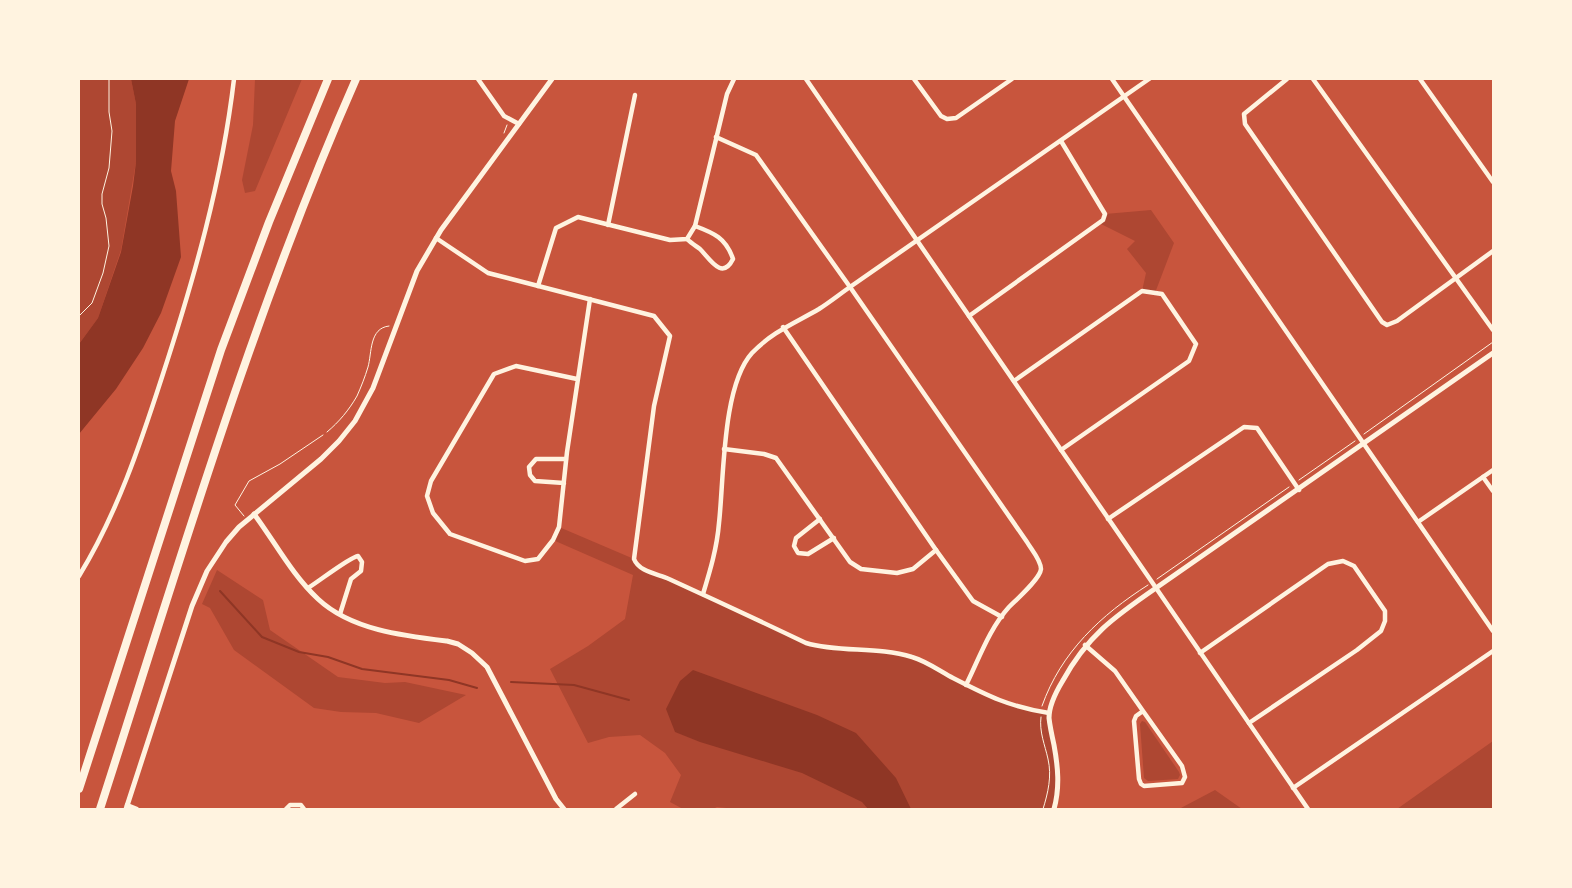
<svg xmlns="http://www.w3.org/2000/svg" width="1572" height="888" font-family="'Asap Condensed',sans-serif">
<rect width="100%" height="100%" fill="#c8553d"/>
<g fill="#ae4732">
<polygon points="79,79 131,79 136,104 136,162 121,250 98,318 79,344"/>
<polygon points="255,79 302,79 255,191 245,193 242,180 253,125"/>
<polygon points="1151,210 1174,243 1155,293 1142,291 1146,273 1127,249 1135,241 1099,223 1105,214"/>
<polygon points="559,527 634,559 636,564 806,643 822,648 884,651 913,657 997,700 1049,713 1057,766 1054,809 736,809 717,807 713,809 683,809 670,802 681,775 665,753 640,735 609,737 588,743 550,669 588,646 625,619 633,575 553,540"/>
<polygon points="217,570 263,600 270,630 338,677 385,683 405,682 466,695 419,723 376,713 341,712 314,708 234,650 210,608 202,604"/>
<polygon points="1142,721 1145,722 1179,772 1180,775 1178,779 1148,781 1144,778 1140,724"/>
<polygon points="1493,741 1493,808 1397,809"/>
<polygon points="1215,790 1242,809 1179,809"/>
</g>
<g fill="#8f3625">
<polygon points="131,79 189,79 175,121 171,171 176,191 181,257 161,313 143,348 116,389 79,434 79,344 98,318 121,252 133,186 136,162 136,104"/>
<polygon points="693,670 817,715 856,733 896,778 911,809 868,809 862,802 802,773 700,742 675,732 666,709 680,681"/>
</g>
<g fill="none" stroke-linecap="round" stroke-linejoin="round">
<g stroke="#8f3625" stroke-width="2">
<polyline points="220,591 262,637 299,652 328,657 362,669 449,680 477,688"/>
<polyline points="511,682 574,685 629,700"/>
</g>
<g stroke="#fff3e0" stroke-width="1">
<polyline points="504,133 507,125"/>
<polyline points="79,316 92,303 103,273 109,246 106,218 102,204 102,194 109,168 112,131 109,112 109,79"/>
<path d="M327,432C339,422 349,410 357,396C361,387 365,377 368,367C372,353 369,328 389,326"/>
<polyline points="1364,434 1493,342"/>
<polyline points="1299,480 1355,441"/>
<polyline points="244,516 235,505 249,481 280,464 323,435"/>
<polyline points="1157,579 1289,487"/>
<path d="M1042,706C1061,652 1101,615 1148,585"/>
<path d="M1041,717C1039,732 1045,745 1048,759C1052,776 1048,793 1043,809"/>
</g>
<g stroke="#fff3e0" stroke-width="4.5">
<polyline points="478,79 504,116 519,124"/>
<polyline points="806,79 1308,809"/>
<polyline points="914,79 941,116 947,119 956,118 1012,79"/>
<polyline points="1112,79 1493,631"/>
<polyline points="1287,79 1244,114 1245,124 1382,322 1387,325 1397,321 1493,251"/>
<polyline points="1313,79 1493,330"/>
<polyline points="1420,79 1493,182"/>
<path d="M716,137L756,155L850,287L1027,542C1031,549 1041,560 1041,569C1040,579 1017,599 1009,607C989,629 979,659 966,685"/>
<polyline points="608,225 635,95"/>
<path d="M436,238L488,273L654,316L670,336L654,406L634,559C639,572 658,574 669,579C715,600 760,621 806,643C840,653 877,646 912,657C926,661 940,671 953,678C988,696 1010,707 1049,713"/>
<path d="M687,239C691,243 696,246 700,249C710,259 722,281 733,259C726,238 714,233 695,226"/>
<polyline points="538,286 556,228 578,217 670,240 687,239 695,226 727,94 734,79"/>
<polyline points="969,316 1103,220 1105,214 1061,141"/>
<polyline points="783,327 936,550 973,601 1002,617"/>
<polyline points="577,379 516,366 494,374 431,481 427,496 433,513 450,534 525,561 538,559 553,540 559,527 567,452 590,299"/>
<polyline points="1014,381 1142,291 1162,294 1196,344 1189,361 1061,450"/>
<polyline points="724,449 764,454 776,458 850,562 861,569 897,573 913,569 936,550"/>
<polyline points="1483,477 1493,491"/>
<polyline points="564,483 535,481 530,475 529,467 536,459 566,459"/>
<polyline points="820,519 796,538 794,546 798,553 808,554 834,538"/>
<polyline points="1108,519 1244,427 1257,428 1299,490"/>
<polyline points="1418,522 1493,470"/>
<path d="M79,576C117,514 140,445 162,377C194,279 222,181 234,79"/>
<path d="M308,588C318,582 350,557 358,556L362,562L361,571L351,579L340,614"/>
<path d="M703,594C710,571 717,548 719,523C724,479 722,386 752,353C772,332 795,323 819,309C830,302 840,294 850,287L1149,79"/>
<polyline points="1085,645 1115,671 1143,711 1136,716 1134,721 1139,779 1141,784 1144,786 1182,783 1185,777 1182,766 1143,711"/>
<polyline points="1200,653 1328,564 1343,561 1354,566 1385,611 1385,621 1381,631 1357,650 1249,723"/>
<polyline points="1293,788 1493,651"/>
<polyline points="127,805 137,809"/>
<polyline points="286,809 290,805 301,805 304,809"/>
<polyline points="616,809 635,794"/>
</g>
<g stroke="#fff3e0" stroke-width="5">
<path d="M254,514C275,542 292,575 318,599C351,630 404,636 447,641L458,644L472,653L487,667L556,799L564,809"/>
<polyline points="126,809 192,606 207,571 226,542 239,527 321,459 339,441 355,421 373,388 417,271 441,230 552,79"/>
<path d="M1054,809C1060,787 1058,767 1054,745C1052,736 1050,727 1049,718C1049,706 1056,692 1062,682C1087,636 1114,617 1156,588L1493,353"/>
</g>
<g stroke="#fff3e0" stroke-width="8">
<polyline points="79,789 221,350 269,222 328,79"/>
<path d="M100,809C179,564 252,315 356,79"/>
</g>
</g>
<rect width="1572" height="888" fill="none" stroke="#fff3e0" stroke-width="160"/>
</svg>
